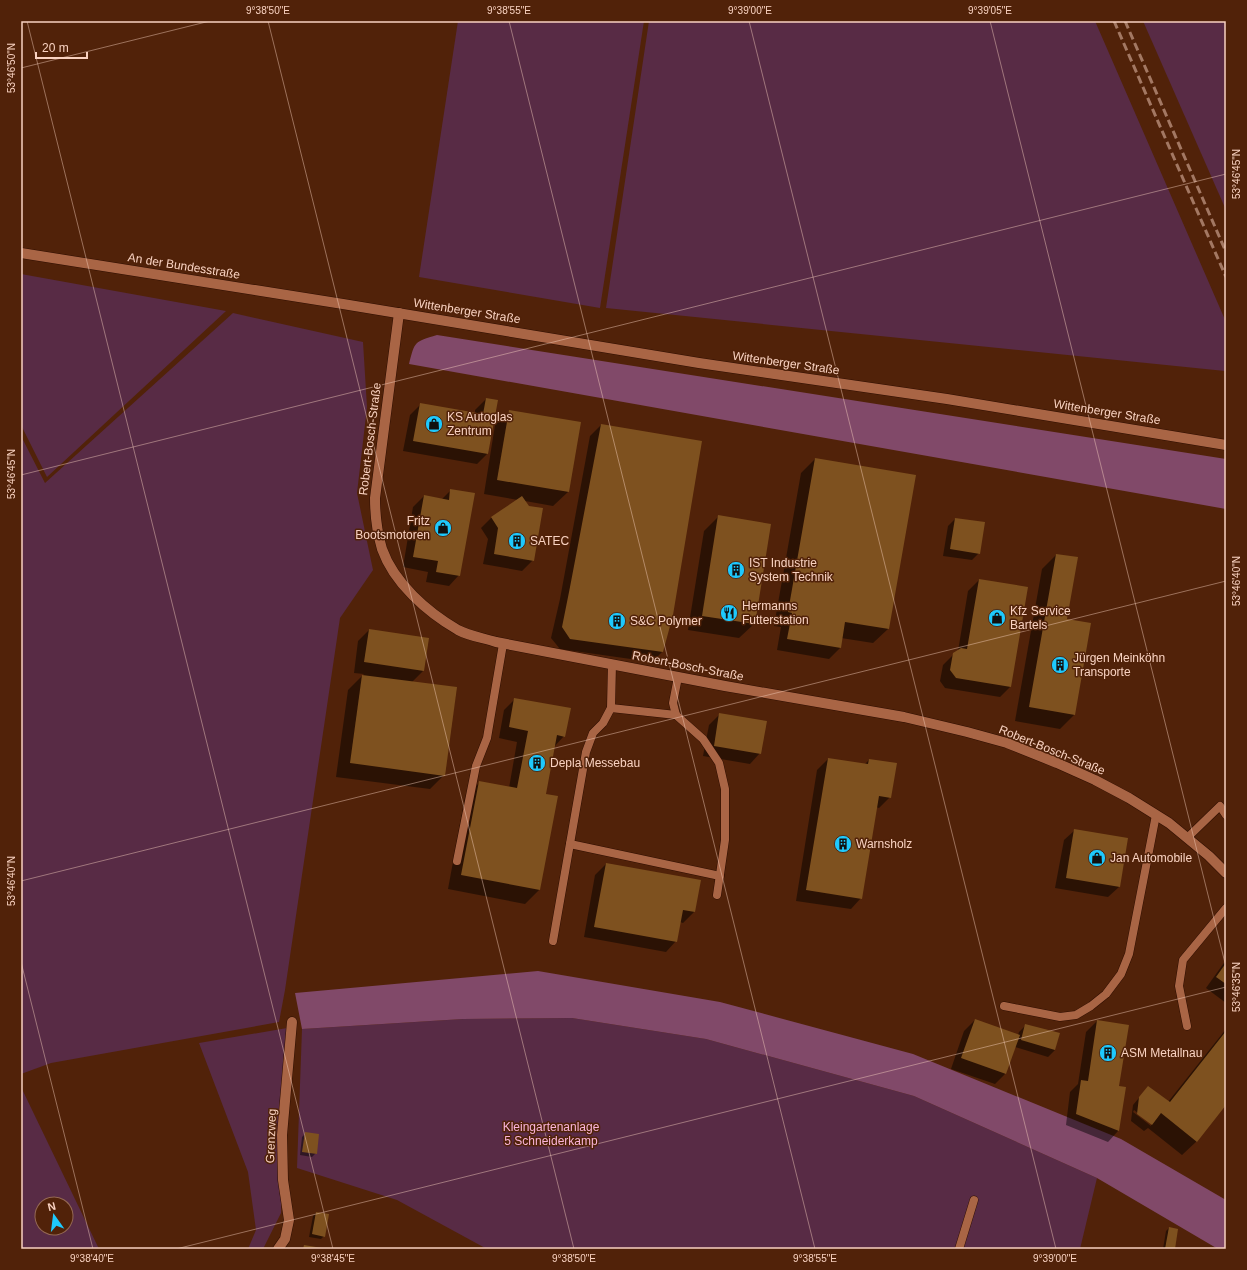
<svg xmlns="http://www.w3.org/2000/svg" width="1247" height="1270" font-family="Helvetica,sans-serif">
<rect width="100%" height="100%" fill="#512209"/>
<g fill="#582b45" fill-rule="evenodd">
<polygon points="458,21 644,21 600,308 419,277"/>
<polygon points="649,21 1095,21 1226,322 1226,372 1225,371 606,308"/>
<polygon points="1143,21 1226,21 1226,210"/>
<polygon points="21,274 226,311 47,477 21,425"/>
<polygon points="233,313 363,342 367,407 357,493 373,570 340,618 285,990 279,1022 51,1063 21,1074 21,436 45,483"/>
<polygon points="572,1018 706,1039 914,1096 1097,1178 1080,1249 487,1249 397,1200 297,1168 302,1029 463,1019"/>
<polygon points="287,1028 281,1213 263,1249 248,1249 256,1230 248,1172 199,1043"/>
<path d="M21,1087L99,1249H21ZM42,1204H66V1228H42Z"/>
</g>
<g fill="#814969">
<path d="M437,335L1226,459V509L409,364C415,341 414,342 437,335Z"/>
<polygon points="538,971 720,1002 913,1054 1121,1139 1226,1200 1226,1249 1218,1249 1097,1178 914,1096 706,1039 572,1018 463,1019 302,1029 295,993"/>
</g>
<g fill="#0007" fill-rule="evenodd">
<polygon points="486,399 487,454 477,464 403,451 410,415 421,404 475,414 475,410"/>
<polygon points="510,411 568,492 553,506 525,501 533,560 522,571 483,564 488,539 481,528 491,518 518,500 484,494 495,425"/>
<polygon points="601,425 662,652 652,662 560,649 551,638 560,599 590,436"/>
<polygon points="815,459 914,476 888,629 873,643 841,638 840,648 829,659 777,650 781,627 774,626 801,473"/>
<polygon points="451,490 459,575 449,586 426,582 428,572 403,567 413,507 424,496 442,499"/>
<polygon points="719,516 770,525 754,624 739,638 688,630 704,531"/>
<polygon points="955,519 979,553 972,560 943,556 948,526"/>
<polygon points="1056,555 1074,715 1060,729 1015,721 1042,569"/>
<polygon points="979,580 1010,687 1000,697 945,688 940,681 943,665 954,654 958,651 968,591"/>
<polygon points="369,630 423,671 412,682 444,775 430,789 336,777 348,690 364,674 354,673 358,641"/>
<polygon points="515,699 564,736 554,747 545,793 540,889 525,904 448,889 465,797 479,783 509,788 517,742 499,738 504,710"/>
<polygon points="720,714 760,753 750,764 703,756 709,725"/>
<polygon points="828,759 864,765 869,760 890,797 879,808 876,807 861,898 851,909 796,901 817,770"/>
<polygon points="1075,830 1119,887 1108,897 1055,888 1064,840"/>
<polygon points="606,864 699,881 694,912 683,923 680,922 676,941 666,952 584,937 595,875"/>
<polygon points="1226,960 1226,1003 1206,988"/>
<polygon points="975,1020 1018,1035 1019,1032 1026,1025 1055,1050 1048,1057 1015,1047 1005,1074 995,1084 951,1069 964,1031"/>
<polygon points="1097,1021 1118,1087 1125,1088 1118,1131 1108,1142 1066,1125 1070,1092 1078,1084 1086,1032"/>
<path d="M1226,1029V1103L1197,1141L1182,1155L1148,1128L1144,1131L1131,1121L1133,1105L1148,1087L1168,1102ZM1134,1110L1151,1123V1126L1133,1112Z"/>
<polygon points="306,1133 316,1153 312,1157 300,1155 302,1137"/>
<polygon points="316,1213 324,1236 321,1239 309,1237 313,1216"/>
<polygon points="1169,1228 1174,1249 1163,1249 1166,1231"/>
</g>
<g fill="#7e511f">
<polygon points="486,398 498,400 488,454 413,441 420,403 483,414"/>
<polygon points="509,410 581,422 569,492 497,480"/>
<polygon points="601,424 702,441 673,615 663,652 570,639 562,627 570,587"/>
<polygon points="815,458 916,475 889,629 845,622 841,648 787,639 792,613 788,612"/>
<polygon points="450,489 475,493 460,576 436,572 438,561 413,557 424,495 449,500"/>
<polygon points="522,496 529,506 543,508 534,561 494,554 498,528 491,517"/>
<polygon points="718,515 771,524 755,624 702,616"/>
<polygon points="955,518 985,522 980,554 950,549"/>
<polygon points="1056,554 1078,557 1067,619 1091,623 1075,715 1029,707"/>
<polygon points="979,579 1028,587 1011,687 956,678 950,670 953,653 961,648 967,649"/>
<polygon points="369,629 429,638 424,671 364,662"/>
<polygon points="362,675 457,687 445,776 350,763"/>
<polygon points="514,698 571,708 565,737 557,735 546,794 558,796 540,890 461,875 479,781 517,788 528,731 509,727"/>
<polygon points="719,713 767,721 761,754 714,746"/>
<polygon points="828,758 868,764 869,759 897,763 891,798 879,796 862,899 806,890"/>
<polygon points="1074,829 1128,838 1120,887 1066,878"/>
<polygon points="606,863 701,880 695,912 683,910 677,942 594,927"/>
<polygon points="1226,963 1226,984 1216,977"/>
<polygon points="975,1019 1020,1035 1006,1074 961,1058"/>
<polygon points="1097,1020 1129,1025 1119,1086 1126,1087 1119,1131 1076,1114 1081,1080 1088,1081"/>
<polygon points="1025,1024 1060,1033 1055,1050 1021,1040"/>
<polygon points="1226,1031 1226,1105 1197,1142 1161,1113 1152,1125 1137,1114 1139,1097 1148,1086 1170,1102"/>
<polygon points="305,1132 319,1134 317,1154 302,1152"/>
<polygon points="316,1212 329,1214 325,1237 312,1234"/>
<polygon points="1169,1227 1178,1229 1175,1249 1165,1249"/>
<polygon points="304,1245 322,1248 322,1249 303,1249"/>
</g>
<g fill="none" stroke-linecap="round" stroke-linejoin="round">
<defs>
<g id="lane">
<polyline points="678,677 673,703 676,715 703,739 719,763 725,789 725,840 717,895"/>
<polyline points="611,708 676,715"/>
<polyline points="1187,838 1220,806 1226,815"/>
<polyline points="570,844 720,876"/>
<polyline points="457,861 476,766 487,738 503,644"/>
<polyline points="553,941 586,752 593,733 603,723 611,708 612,664"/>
<polyline points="1004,1006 1060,1017 1076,1015 1091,1006 1106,994 1121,974 1129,954 1156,815"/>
<polyline points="1187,1026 1179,986 1183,960 1226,908"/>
<polyline points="959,1249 974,1200"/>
</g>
<g id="street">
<path d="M399,313L375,498C375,515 377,532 382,549C394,583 427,612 458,630C469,636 484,638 496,642L725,686L904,717L967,732L1007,743L1057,763L1095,780L1129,798L1169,823L1209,856L1226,873"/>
<polyline points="278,1249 285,1239 289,1220 283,1180 282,1135 292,1022"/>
</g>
<polyline id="secondary" points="21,253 343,304 699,363 947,399 1226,445"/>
</defs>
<use href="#lane" stroke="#2f0e01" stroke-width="9"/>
<use href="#street" stroke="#2f0e01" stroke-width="11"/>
<use href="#secondary" stroke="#2f0e01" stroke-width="11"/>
<use href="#lane" stroke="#a96545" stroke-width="8"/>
<use href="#street" stroke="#a96545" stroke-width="10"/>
<use href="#secondary" stroke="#a96545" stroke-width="10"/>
<g stroke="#a37863" stroke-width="3" stroke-dasharray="8 4" stroke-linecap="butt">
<polyline points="1114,21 1226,277"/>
<polyline points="1125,21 1226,252"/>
</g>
</g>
<path fill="none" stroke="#f9d2c1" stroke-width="1" stroke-opacity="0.45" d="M27,21L333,1249M268,21L574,1249M509,21L815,1249M749,21L1056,1249M990,21L1226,967M21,68L210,21M21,475L1226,174M21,881L1226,581M21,962L93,1249M176,1249L1226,987"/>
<defs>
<symbol id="shop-disc" viewBox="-11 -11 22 22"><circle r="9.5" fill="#1ec9fd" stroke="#512209"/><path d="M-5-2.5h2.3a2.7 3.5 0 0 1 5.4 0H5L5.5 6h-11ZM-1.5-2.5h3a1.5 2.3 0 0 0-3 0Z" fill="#111"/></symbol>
<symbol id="building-disc" viewBox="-11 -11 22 22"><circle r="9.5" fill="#1ec9fd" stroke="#512209"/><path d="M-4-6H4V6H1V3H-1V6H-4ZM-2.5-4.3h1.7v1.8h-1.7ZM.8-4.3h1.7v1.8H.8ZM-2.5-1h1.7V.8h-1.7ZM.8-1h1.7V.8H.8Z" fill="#111"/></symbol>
<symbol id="restaurant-disc" viewBox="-11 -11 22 22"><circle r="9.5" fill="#1ec9fd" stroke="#512209"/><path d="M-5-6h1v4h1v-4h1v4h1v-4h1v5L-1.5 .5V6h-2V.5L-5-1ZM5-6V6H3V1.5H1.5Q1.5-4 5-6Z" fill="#111"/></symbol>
</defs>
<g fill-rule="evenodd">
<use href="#shop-disc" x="424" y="414" width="20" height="20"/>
<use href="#shop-disc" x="433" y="518" width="20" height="20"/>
<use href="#building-disc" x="507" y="531" width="20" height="20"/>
<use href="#building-disc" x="726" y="560" width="20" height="20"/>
<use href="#restaurant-disc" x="719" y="603" width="20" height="20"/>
<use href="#shop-disc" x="987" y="608" width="20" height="20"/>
<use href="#building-disc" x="607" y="611" width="20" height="20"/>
<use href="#building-disc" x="1050" y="655" width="20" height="20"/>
<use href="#building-disc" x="527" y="753" width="20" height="20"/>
<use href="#building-disc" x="833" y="834" width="20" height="20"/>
<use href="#shop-disc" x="1087" y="848" width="20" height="20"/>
<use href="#building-disc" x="1098" y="1043" width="20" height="20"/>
</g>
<g text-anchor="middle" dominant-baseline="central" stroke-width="3" stroke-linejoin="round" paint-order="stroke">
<g font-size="12" fill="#f9d2c1" stroke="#512209">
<text transform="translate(184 266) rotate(9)">An der Bundesstraße</text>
<text transform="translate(467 311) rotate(9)">Wittenberger Straße</text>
<text transform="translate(786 363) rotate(8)">Wittenberger Straße</text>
<text transform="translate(1107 412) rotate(9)">Wittenberger Straße</text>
<text transform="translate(370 439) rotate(-83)">Robert-Bosch-Straße</text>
<text transform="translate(688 666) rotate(11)">Robert-Bosch-Straße</text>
<text transform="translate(1052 750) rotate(22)">Robert-Bosch-Straße</text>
<text transform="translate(271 1136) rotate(-88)">Grenzweg</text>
</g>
<g font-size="12" fill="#f9d2c1" stroke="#512209" text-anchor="start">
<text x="447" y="417">KS Autoglas<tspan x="447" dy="14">Zentrum</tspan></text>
<text x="430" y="521" text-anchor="end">Fritz<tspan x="430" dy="14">Bootsmotoren</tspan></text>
<text x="530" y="541">SATEC</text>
<text x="749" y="563">IST Industrie<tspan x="749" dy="14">System Technik</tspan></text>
<text x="742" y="606">Hermanns<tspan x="742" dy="14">Futterstation</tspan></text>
<text x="1010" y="611">Kfz Service<tspan x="1010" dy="14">Bartels</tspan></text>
<text x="630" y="621">S&amp;C Polymer</text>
<text x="1073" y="658">Jürgen Meinköhn<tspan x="1073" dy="14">Transporte</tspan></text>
<text x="550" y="763">Depla Messebau</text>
<text x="856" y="844">Warnsholz</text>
<text x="1110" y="858">Jan Automobile</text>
<text x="1121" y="1053">ASM Metallnau</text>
</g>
<g font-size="12" fill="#fab4da" stroke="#512209">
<text x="551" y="1127">Kleingartenanlage<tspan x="551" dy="14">5 Schneiderkamp</tspan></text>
</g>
</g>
<rect width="1247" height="1270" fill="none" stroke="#512209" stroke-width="44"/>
<g transform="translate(54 1216) rotate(346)"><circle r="19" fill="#512209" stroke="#946853"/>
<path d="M0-3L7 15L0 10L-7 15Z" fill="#1ec9fd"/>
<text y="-6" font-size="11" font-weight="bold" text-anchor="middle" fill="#f9d2c1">N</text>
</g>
<path d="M36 52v6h51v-6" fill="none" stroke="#f9d2c1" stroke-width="2"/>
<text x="42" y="52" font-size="12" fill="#f9d2c1" stroke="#512209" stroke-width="3" paint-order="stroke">20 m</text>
<rect x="22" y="22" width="1203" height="1226" fill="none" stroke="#f9d2c1" stroke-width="1.5"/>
<g font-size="10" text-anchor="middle" fill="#f9d2c1">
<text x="268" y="14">9°38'50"E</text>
<text x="509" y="14">9°38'55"E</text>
<text x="750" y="14">9°39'00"E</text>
<text x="990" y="14">9°39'05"E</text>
<text transform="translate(11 68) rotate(-90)" y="4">53°46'50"N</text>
<text transform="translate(1236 174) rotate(-90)" y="4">53°46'45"N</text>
<text transform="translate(11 474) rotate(-90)" y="4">53°46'45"N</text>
<text transform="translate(1236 581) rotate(-90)" y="4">53°46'40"N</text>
<text transform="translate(11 881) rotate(-90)" y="4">53°46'40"N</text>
<text transform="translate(1236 987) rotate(-90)" y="4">53°46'35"N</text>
<text x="92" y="1262">9°38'40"E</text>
<text x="333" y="1262">9°38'45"E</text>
<text x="574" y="1262">9°38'50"E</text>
<text x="815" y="1262">9°38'55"E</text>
<text x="1055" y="1262">9°39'00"E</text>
</g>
</svg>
